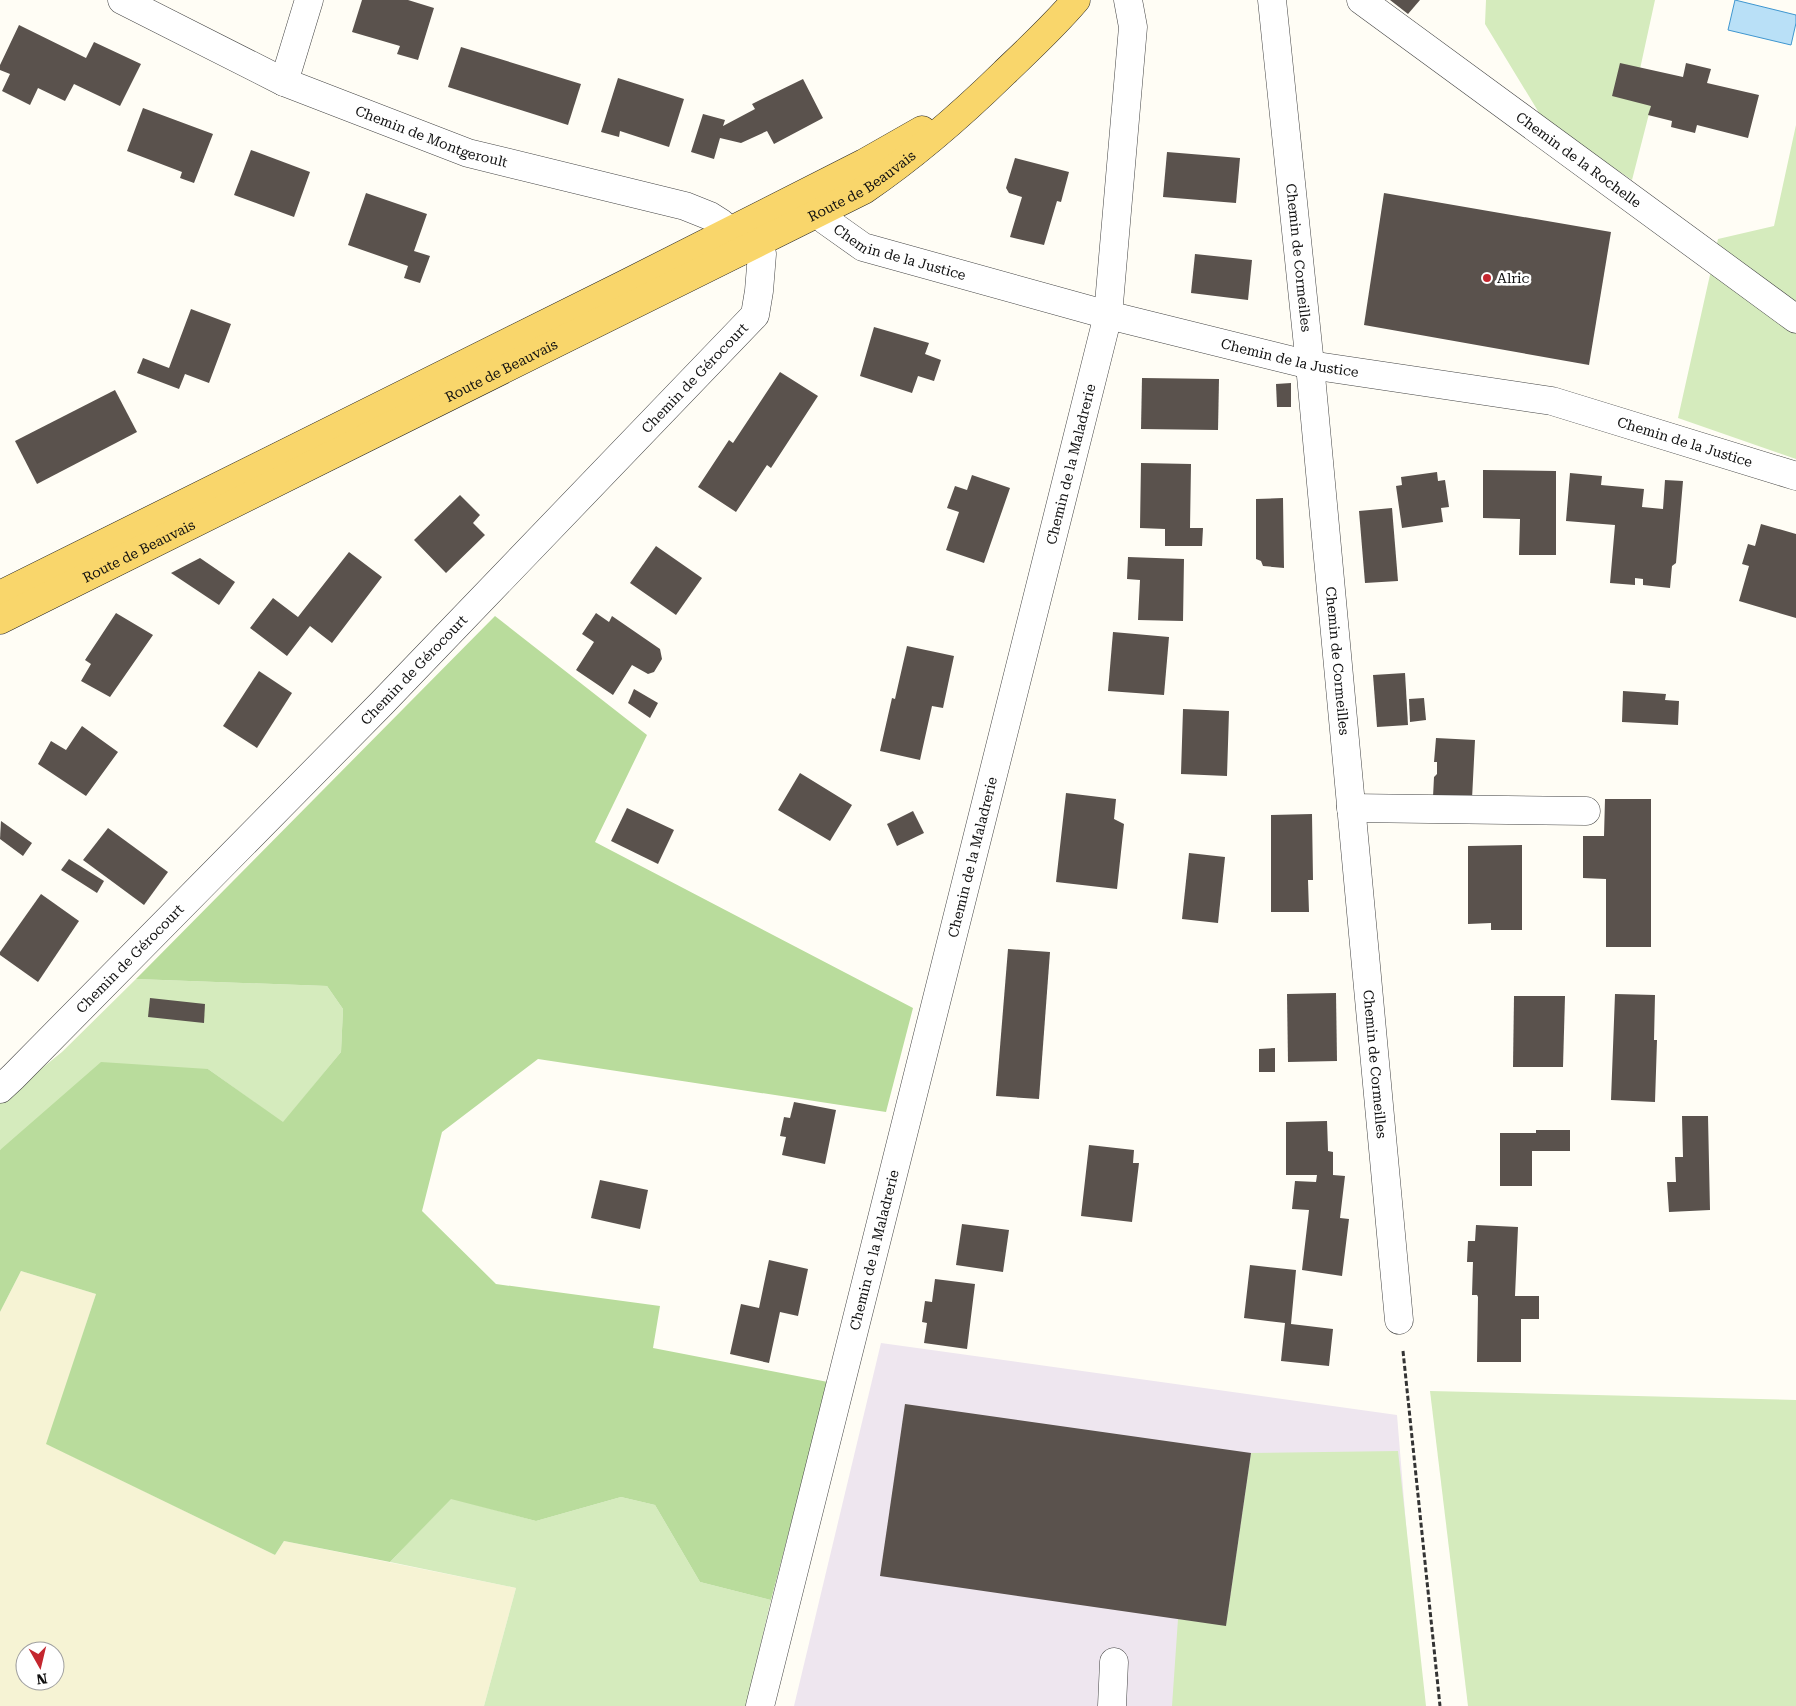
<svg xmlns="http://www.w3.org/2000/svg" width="1796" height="1706" font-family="'Roboto Serif',serif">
<rect width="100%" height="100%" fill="#fffdf5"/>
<polygon fill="#eee6ef" points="881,1343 1397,1415 1421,1706 794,1706"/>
<path fill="#f6f3d4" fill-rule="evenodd" d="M21,1271L96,1294L47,1444L275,1555L284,1541L516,1588L484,1706H0V1312ZM25,1651H55V1681H25Z"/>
<g fill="#d5ebbd">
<polygon points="1486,0 1655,0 1640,69 1651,106 1632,180 1544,121 1485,24"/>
<polygon points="1796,125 1796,459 1678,418 1718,239 1774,226"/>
<polygon points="136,979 327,986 343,1009 341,1052 283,1123 208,1069 0,1150 0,1102 62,1052"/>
<polygon points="1430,1391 1796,1400 1796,1706 1468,1706"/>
<polygon points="1398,1451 1426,1706 1172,1706 1178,1619 1226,1625 1251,1453"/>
<polygon points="621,1497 655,1505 700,1582 771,1600 746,1706 484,1706 516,1588 390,1562 451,1498 536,1521"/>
</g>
<polygon fill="#b9dc9c" points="495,616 647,735 595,842 913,1008 886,1112 538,1059 442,1132 422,1211 496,1284 660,1306 653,1348 828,1382 771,1600 700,1582 655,1505 621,1497 536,1521 451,1499 390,1562 284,1541 275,1555 46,1444 96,1294 21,1271 0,1312 0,1150 101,1062 208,1069 283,1122 341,1052 343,1009 327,986 136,979"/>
<polygon fill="#b9e0f7" stroke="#3f96cf" points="1735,0 1796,15 1796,23 1791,45 1728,30"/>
<g fill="#5a524d">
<polygon points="362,0 408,0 434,8 418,60 397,54 400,46 352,32"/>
<polygon points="1390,0 1420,0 1408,14"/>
<polygon points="19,25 86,58 94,42 141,64 120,106 74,84 65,101 38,88 30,105 2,91 10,74 0,70 0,65"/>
<polygon points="461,47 581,84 568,125 448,87"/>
<polygon points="1620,63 1683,77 1686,63 1711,69 1707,83 1759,95 1748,138 1697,125 1695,133 1671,127 1672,121 1648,115 1651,106 1612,96"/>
<polygon points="618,78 684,99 669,147 620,131 619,137 601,132"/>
<polygon points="803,79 823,118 774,144 767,131 741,143 720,138 714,159 691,152 703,114 725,120 723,126 755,109 752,104"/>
<polygon points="143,108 213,134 194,183 180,178 182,172 127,151"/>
<polygon points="251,150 310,172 294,217 234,195"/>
<polygon points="1167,152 1240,158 1236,203 1163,197"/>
<polygon points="1015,158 1069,172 1061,202 1057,201 1044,245 1010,237 1022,197 1009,193 1006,188"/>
<polygon points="366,193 427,214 414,251 430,256 420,283 404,278 408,266 348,245"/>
<polygon points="1384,193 1611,232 1589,365 1364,325"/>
<polygon points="1195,254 1252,260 1248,300 1191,293"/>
<polygon points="191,309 231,324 209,383 185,374 179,389 137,373 143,358 169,368"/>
<polygon points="874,327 929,343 925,354 941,360 934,381 918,376 912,393 860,376"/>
<polygon points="780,372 818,396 771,468 767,465 736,512 698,487 729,440 733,443"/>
<polygon points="1142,378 1219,379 1218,430 1141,429"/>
<polygon points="1291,383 1291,407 1277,407 1276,384"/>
<polygon points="115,390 137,432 37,484 15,441"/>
<polygon points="1141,463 1191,464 1190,528 1203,528 1202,546 1165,546 1165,529 1140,528"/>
<polygon points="1483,470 1556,471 1556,555 1519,555 1520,519 1483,518"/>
<polygon points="1437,472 1438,481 1445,480 1449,507 1441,508 1443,522 1402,528 1396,486 1402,485 1401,477"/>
<polygon points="1570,473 1602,476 1601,485 1644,489 1642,507 1663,509 1665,480 1683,481 1676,563 1672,566 1670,588 1643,585 1643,579 1635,578 1635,585 1610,583 1615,525 1566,521"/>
<polygon points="972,475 1010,488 984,563 946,550 959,512 947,508 955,486 967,490"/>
<polygon points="460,495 480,515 473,523 485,535 446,573 414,540"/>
<polygon points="1283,498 1284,568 1263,566 1261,561 1256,559 1256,499"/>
<polygon points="1392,508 1398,581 1365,583 1359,511"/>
<polygon points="1761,524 1796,534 1796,618 1739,601 1749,566 1742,564 1748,544 1755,546"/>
<polygon points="656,546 702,578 676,615 630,583"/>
<polygon points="349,552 382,577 332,643 310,626 287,656 250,628 273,598 298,617"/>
<polygon points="1128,557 1184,559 1183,621 1138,620 1140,580 1127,579"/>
<polygon points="200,558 235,582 219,605 171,573"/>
<polygon points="116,613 153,635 110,697 81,681 91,664 85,660"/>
<polygon points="596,613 609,622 612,616 660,649 662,659 654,672 648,674 632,665 613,695 576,670 594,642 582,634"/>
<polygon points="1113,632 1169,637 1164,695 1108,691"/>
<polygon points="907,646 954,656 943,708 932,706 920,760 880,751 892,698 895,699"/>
<polygon points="259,671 292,693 257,748 223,726"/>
<polygon points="1405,673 1408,725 1377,727 1373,675"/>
<polygon points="634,689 658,703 650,718 628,703"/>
<polygon points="1623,691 1666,694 1665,700 1679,701 1678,725 1622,722"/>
<polygon points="1424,698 1426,720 1410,722 1409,699"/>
<polygon points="1183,709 1229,711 1227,776 1181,774"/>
<polygon points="82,726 118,752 86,796 38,764 51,741 66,750"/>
<polygon points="1436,738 1475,740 1472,799 1433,797 1434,777 1437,774 1437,762 1434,762"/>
<polygon points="800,773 852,805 830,841 778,810"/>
<polygon points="1066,793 1116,799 1114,819 1124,824 1117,889 1056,882"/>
<polygon points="1605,799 1651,799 1651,947 1606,947 1606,879 1583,878 1583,836 1604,836"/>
<polygon points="627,808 674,830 658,864 611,841"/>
<polygon points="913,811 924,833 897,846 887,824"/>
<polygon points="1312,814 1313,880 1308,880 1309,912 1271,912 1271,815"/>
<polygon points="1,821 32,843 23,856 0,839"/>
<polygon points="108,828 168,872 144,905 83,860"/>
<polygon points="1522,845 1522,930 1491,930 1491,923 1468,924 1468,846"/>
<polygon points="1189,853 1225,857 1218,923 1182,919"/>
<polygon points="69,859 104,881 97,893 61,870"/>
<polygon points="41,894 79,921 38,982 0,955 0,952"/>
<polygon points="1008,949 1050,952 1039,1099 996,1096"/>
<polygon points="1336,993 1337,1061 1288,1062 1287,994"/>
<polygon points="1615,994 1655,995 1654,1040 1657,1040 1655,1102 1611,1100"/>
<polygon points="1514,996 1565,996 1563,1067 1513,1067"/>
<polygon points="150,998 205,1004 204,1023 148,1017"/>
<polygon points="1275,1048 1275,1072 1259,1072 1259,1049"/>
<polygon points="794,1102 836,1110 825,1164 782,1155 786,1137 780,1136 784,1117 790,1118"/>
<polygon points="1682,1116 1708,1116 1710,1210 1669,1212 1667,1182 1676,1182 1675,1157 1683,1157"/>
<polygon points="1327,1121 1328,1151 1333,1152 1333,1175 1345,1176 1340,1218 1349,1219 1342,1276 1302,1270 1309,1210 1292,1209 1295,1181 1316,1182 1317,1175 1286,1175 1286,1122"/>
<polygon points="1536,1130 1570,1130 1570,1151 1532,1151 1532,1186 1500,1186 1500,1133 1536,1133"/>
<polygon points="1089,1145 1134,1150 1133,1163 1139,1163 1132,1222 1081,1216"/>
<polygon points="600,1180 648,1190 640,1229 591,1218"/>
<polygon points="962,1224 1009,1230 1003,1272 956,1265"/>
<polygon points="1476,1225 1518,1227 1515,1296 1539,1296 1539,1319 1521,1319 1521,1362 1477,1362 1478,1297 1477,1295 1472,1295 1473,1262 1467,1262 1468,1241 1475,1241"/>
<polygon points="769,1260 808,1269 798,1316 780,1312 769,1363 730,1354 741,1304 759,1308"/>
<polygon points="1250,1265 1296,1270 1291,1324 1333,1329 1329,1366 1281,1361 1285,1323 1244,1318"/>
<polygon points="935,1279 975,1284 967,1349 924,1343 927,1323 922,1322 925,1301 932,1302"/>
<polygon points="905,1404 1251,1453 1226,1626 880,1576"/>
</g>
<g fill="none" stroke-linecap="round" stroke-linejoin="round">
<defs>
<g id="minor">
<path id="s1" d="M122,0L284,82L468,153L685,206L710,216L721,223L741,251"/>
<path id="s2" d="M1272,0L1310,365L1399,1320"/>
<path id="s3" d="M1361,0L1796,319"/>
<polyline points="284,82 309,0"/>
<path id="s4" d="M813,190L825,220L863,247L1108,315L1310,365L1552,401L1796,476"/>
<polyline points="1351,808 1586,811"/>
<path id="s5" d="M0,1089L13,1077L382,703L755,315L759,291L762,254L751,222"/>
<path id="s6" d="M760,1706L1108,315L1133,27L1128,0"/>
<polyline points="1112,1706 1114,1662"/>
</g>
<g id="major">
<polyline points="0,595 625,284 864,163 922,130"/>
<path id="s7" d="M0,620L864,190C914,156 960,116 1004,73C1029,49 1054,26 1076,0"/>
</g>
</defs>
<use href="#minor" stroke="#444" stroke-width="29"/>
<use href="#major" stroke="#222" stroke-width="29"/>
<polyline stroke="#333" stroke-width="3" stroke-dasharray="5 2.5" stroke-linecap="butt" points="1403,1351 1440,1706"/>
<use href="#minor" stroke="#fff" stroke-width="28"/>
<use href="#major" stroke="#f9d66b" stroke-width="28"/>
</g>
<circle fill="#c4262e" stroke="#fff" stroke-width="2" cx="1487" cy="278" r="5"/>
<g text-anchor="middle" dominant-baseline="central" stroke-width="5" stroke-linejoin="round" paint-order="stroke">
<g font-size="14" fill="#111" stroke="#fff">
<text stroke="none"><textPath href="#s1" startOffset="339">Chemin de Montgeroult</textPath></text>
<text stroke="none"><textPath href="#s3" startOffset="270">Chemin de la Rochelle</textPath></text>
<text stroke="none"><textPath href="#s7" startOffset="965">Route de Beauvais</textPath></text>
<text stroke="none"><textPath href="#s4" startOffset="115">Chemin de la Justice</textPath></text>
<text stroke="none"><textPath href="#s2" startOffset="259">Chemin de Cormeilles</textPath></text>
<text stroke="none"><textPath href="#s4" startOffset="520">Chemin de la Justice</textPath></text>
<text stroke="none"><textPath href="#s7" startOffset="560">Route de Beauvais</textPath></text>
<text stroke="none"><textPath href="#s5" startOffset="994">Chemin de Gérocourt</textPath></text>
<text stroke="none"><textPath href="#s4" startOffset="925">Chemin de la Justice</textPath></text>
<text stroke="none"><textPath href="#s6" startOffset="1280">Chemin de la Maladrerie</textPath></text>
<text stroke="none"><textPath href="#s7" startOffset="155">Route de Beauvais</textPath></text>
<text stroke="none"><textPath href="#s2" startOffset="664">Chemin de Cormeilles</textPath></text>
<text stroke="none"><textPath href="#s5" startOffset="589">Chemin de Gérocourt</textPath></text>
<text stroke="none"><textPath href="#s6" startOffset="875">Chemin de la Maladrerie</textPath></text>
<text stroke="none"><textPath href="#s5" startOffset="184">Chemin de Gérocourt</textPath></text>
<text stroke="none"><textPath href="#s2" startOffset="1069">Chemin de Cormeilles</textPath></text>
<text stroke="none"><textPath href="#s6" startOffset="470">Chemin de la Maladrerie</textPath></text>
</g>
<g font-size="14" fill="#111" stroke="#fff" text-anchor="start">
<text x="1497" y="278">Alric</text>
</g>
</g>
<g transform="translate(40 1666) rotate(172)"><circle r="24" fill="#ffffff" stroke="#a0a0a0"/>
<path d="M0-4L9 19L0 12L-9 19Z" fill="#c4262e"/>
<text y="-8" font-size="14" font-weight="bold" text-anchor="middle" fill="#111111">N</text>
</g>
</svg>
